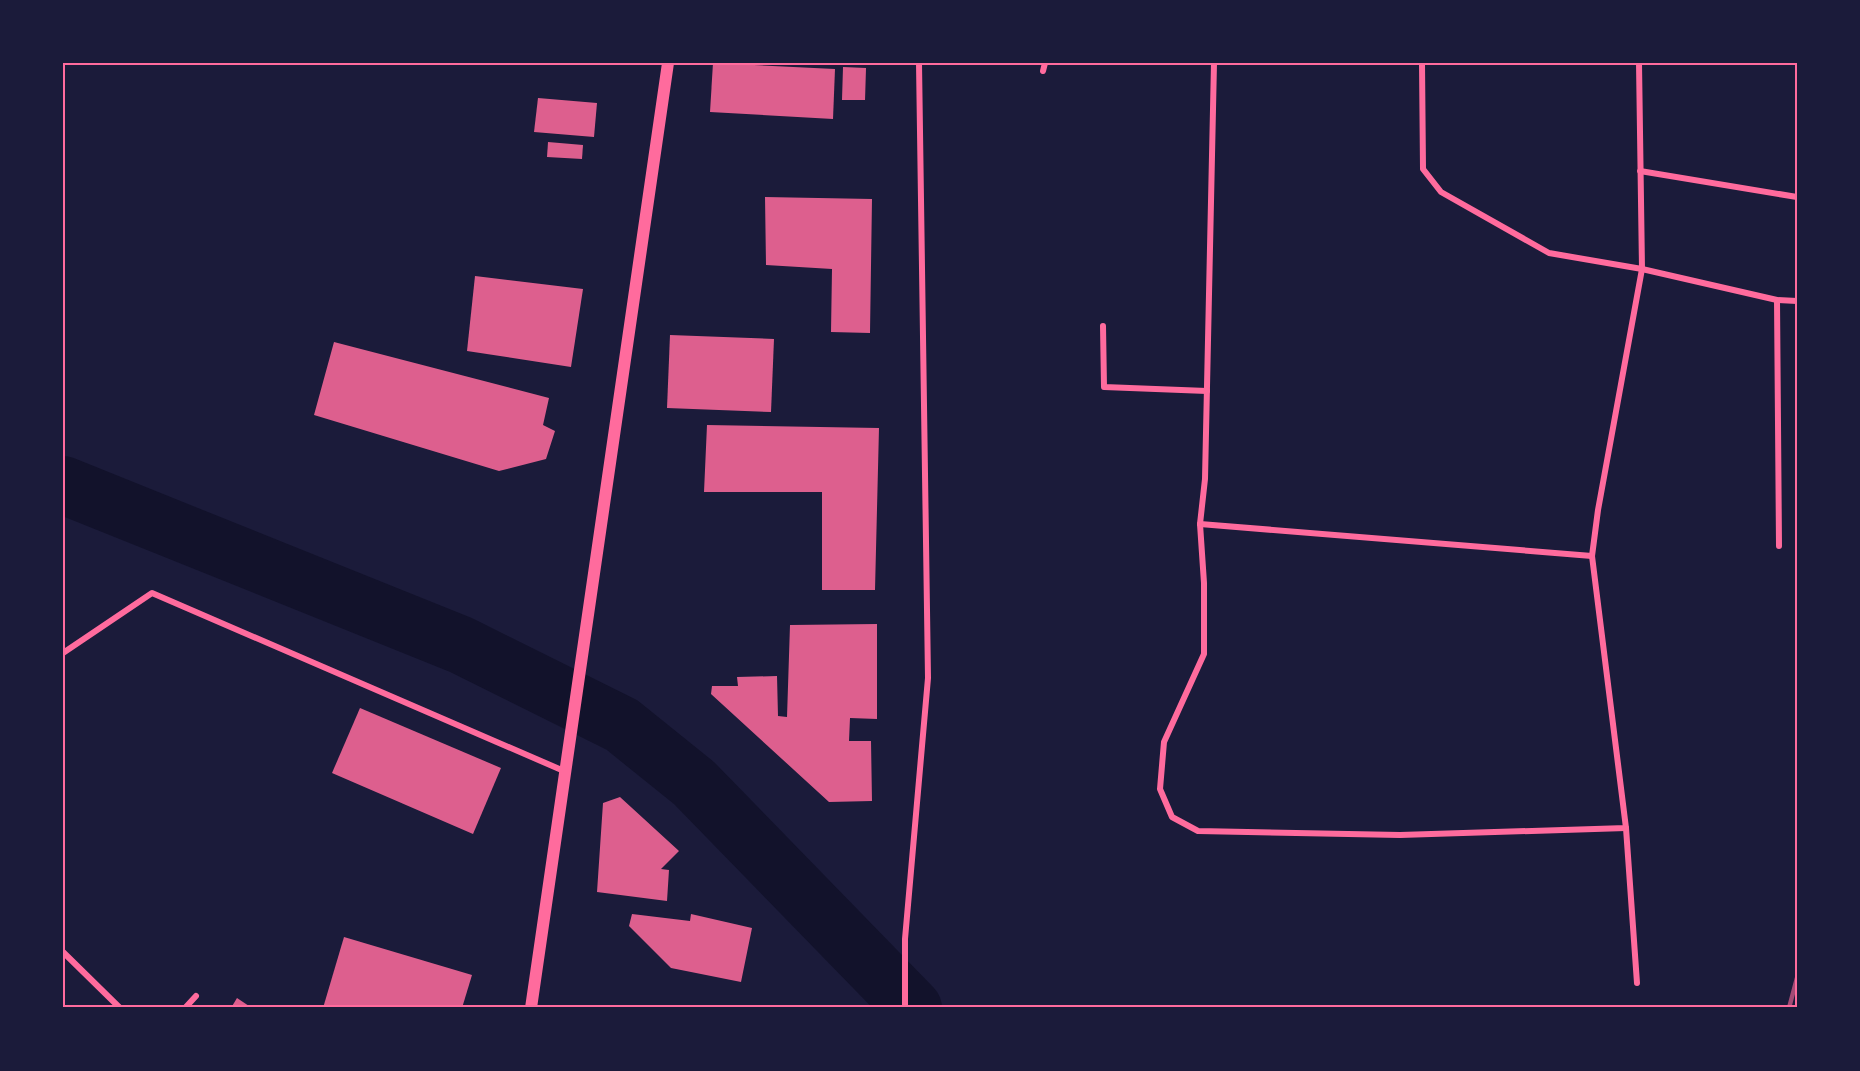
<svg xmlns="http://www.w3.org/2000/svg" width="1860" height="1071" font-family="Poppins,sans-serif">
<rect width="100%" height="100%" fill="#1b1b3a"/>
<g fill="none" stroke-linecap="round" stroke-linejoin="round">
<polyline stroke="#12122b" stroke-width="58" points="63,485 461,645 622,725 694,783 913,1008"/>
</g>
<g fill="#dd5f8e">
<polygon points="713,63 835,69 833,119 710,112"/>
<polygon points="843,67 866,68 865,100 842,100"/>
<polygon points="538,98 597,103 594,137 534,132"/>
<polygon points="548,142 583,145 582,159 547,157"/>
<polygon points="765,197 872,199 870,333 831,332 832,269 766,265"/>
<polygon points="475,276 583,289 571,367 467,351"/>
<polygon points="670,335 774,339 771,412 667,408"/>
<polygon points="334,342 549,398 543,425 555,431 546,459 499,471 314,415"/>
<polygon points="707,425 879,428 875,590 822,590 822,492 704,492"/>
<polygon points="877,624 877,719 850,718 849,741 871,741 872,801 829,802 711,694 712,686 738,686 737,677 777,676 778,716 787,717 790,625"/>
<polygon points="360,708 501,768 473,834 332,773"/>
<polygon points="620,797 679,851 661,869 669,870 667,901 597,892 603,803"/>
<polygon points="632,914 690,921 691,914 752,928 741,982 671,968 629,926"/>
<polygon points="344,937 472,975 462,1008 323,1008"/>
<polygon points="237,998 252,1008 231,1008"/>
</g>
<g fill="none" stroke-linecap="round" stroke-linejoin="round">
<g stroke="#ff6b9d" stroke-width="6">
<polyline points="1214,63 1205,479 1200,524 1204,583 1204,654 1164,742 1160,789 1172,817 1198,831 1400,835 1626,828 1592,556 1598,510 1642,269 1639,63"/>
<polyline points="1422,63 1423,169 1441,192 1549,253 1642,269 1777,300 1797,301"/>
<polyline points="1043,71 1045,63"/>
<polyline points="1640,171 1797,197"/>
<polyline points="1777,300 1779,546"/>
<polyline points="1103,326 1104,387 1207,391"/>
<polyline points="1200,524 1592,556"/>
<polyline points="63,653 152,593 564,771"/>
<polyline points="1626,828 1637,983"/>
<polyline points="63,952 120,1008"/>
<polyline points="185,1008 196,996"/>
<polyline points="905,1008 905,939 928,678 919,63"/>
</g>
<polyline stroke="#ff6b9d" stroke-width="12" points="531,1008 668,63"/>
<polyline stroke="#a44b75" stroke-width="4.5" points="1789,1008 1797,978"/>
</g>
<rect width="1860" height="1071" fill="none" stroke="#1b1b3a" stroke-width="129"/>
<rect x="64" y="64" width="1732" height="942" fill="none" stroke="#ff6b9d" stroke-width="2"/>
</svg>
